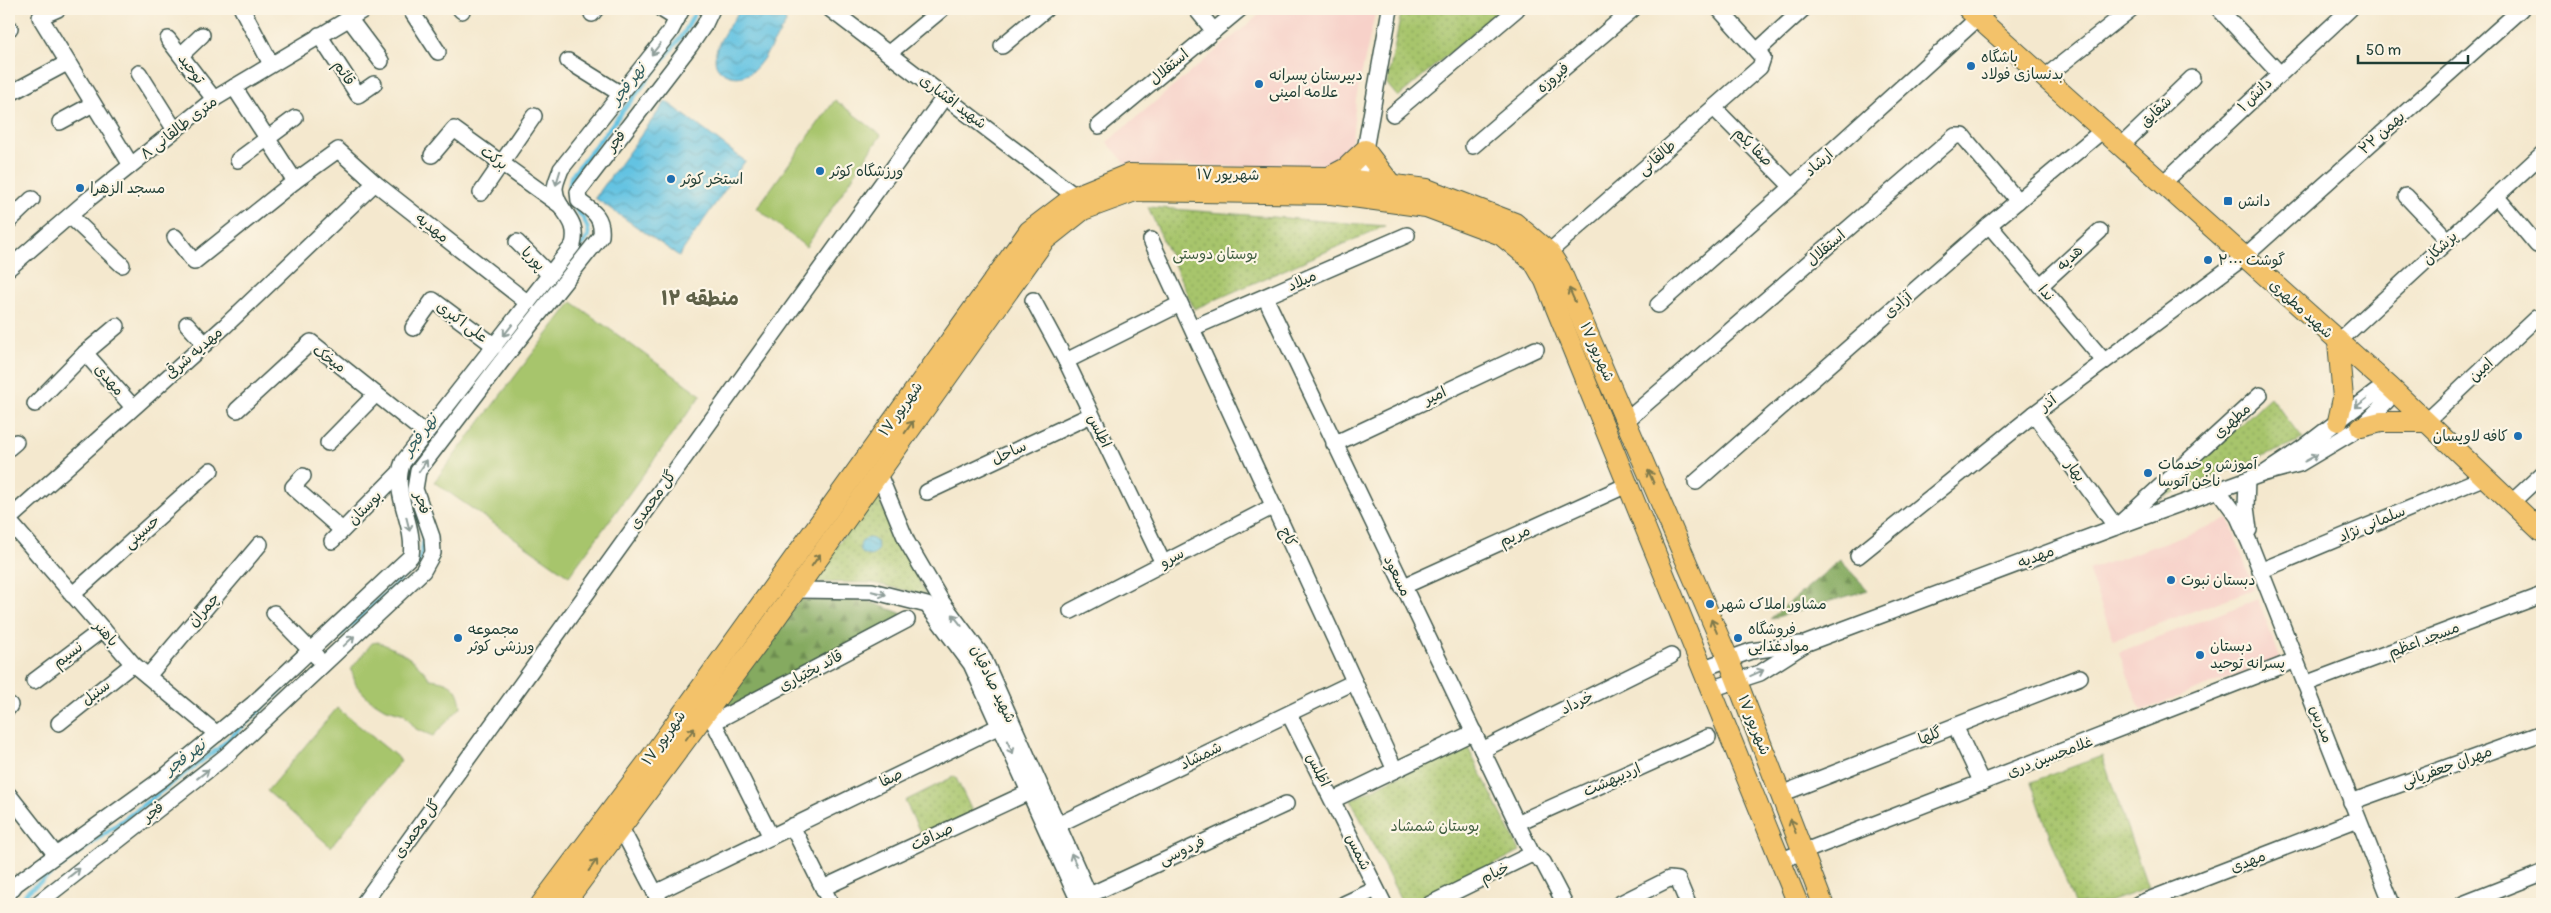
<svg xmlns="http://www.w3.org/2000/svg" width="2551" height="913" font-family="Pangolin,'Playpen Sans Arabic',sans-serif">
<defs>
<pattern id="grass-dots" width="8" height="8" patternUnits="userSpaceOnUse" patternTransform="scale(1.25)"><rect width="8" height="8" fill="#a7c56c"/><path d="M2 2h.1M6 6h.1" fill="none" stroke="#87a15a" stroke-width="1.8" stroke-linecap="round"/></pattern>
<pattern id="forest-firs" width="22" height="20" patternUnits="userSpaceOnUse" patternTransform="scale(1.25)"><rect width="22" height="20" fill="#85aa60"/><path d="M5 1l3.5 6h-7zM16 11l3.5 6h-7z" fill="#6c8c50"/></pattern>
<pattern id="water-waves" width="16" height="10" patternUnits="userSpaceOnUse" patternTransform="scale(1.25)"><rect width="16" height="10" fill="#64c3e2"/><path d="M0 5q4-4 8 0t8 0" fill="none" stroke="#52a0b8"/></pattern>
</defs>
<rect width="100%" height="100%" fill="#fcf5e5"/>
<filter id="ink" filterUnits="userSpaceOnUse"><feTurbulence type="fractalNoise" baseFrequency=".02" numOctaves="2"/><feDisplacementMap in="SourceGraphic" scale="10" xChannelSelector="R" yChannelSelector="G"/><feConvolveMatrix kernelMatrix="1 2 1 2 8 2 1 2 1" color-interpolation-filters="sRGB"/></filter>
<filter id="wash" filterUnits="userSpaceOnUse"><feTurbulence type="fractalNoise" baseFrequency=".0096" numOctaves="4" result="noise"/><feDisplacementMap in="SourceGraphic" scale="20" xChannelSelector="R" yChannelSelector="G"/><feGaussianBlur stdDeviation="1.12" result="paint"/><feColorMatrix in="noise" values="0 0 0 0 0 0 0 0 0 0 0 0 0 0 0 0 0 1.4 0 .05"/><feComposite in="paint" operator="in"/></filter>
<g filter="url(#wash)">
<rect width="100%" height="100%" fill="#f4e8ce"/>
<g fill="#f7d1c9">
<polygon points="1266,9 1376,9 1356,99 1351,150 1325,168 1127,165 1107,142"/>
<polygon points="2229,519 2254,589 2114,640 2088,570"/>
<polygon points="2258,599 2280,658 2141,711 2119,652"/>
</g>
<g fill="url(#grass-dots)" stroke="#638150">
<polygon points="1402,9 1501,9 1398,97 1387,84"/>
<polygon points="1148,207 1385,226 1194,309"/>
<polygon points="2270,397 2303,439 2163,497"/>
<polygon points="875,492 926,595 873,583 811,582"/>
<polygon points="1465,742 1520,851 1416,904 1403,904 1351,800"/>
<polygon points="2102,756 2148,888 2103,904 2074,904 2031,782"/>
<polygon points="955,776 973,813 923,838 905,801"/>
</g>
<g fill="url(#forest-firs)" stroke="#52744a">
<polygon points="1840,560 1868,590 1770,619"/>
<polygon points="800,600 865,600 906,615 726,711 718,707"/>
</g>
<g fill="#a7c56c" stroke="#638150">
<polygon points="835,100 881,135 806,247 757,208"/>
<polygon points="572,302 701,395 569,576 434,482"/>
<path d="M378,642C400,651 416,659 430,679C451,681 459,687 461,707L433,736L416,729L404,714L384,708L368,698L356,685L351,669L372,643Z"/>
<polygon points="337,708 401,760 331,847 267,791"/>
</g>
<g fill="url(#water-waves)" stroke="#42808b">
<path d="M741,9H783L786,23C777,36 764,61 753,71C747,76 738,78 731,76C695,66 730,25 741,9Z"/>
<polygon points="666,101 745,161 679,256 595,198"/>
<circle cx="869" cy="547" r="9"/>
</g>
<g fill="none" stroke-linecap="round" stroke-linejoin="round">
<g stroke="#64c3e2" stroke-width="4.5">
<path d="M577,251L589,236C586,207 563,213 571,177L684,33L697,9"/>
<polyline points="503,348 548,289"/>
<path d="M20,904L27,892L219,748L419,562C420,557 422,551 423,546C426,514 396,502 413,464L464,398"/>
</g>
</g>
</g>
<g filter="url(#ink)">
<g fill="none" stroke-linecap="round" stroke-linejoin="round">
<defs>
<g id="minor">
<polyline points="58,9 40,17 131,165"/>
<polyline points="242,9 271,64"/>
<polyline points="410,9 438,52"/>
<polyline points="460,9 462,11"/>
<polyline points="661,9 677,19"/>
<polyline points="830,9 1075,196 1080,205"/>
<polyline points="1196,9 1214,31"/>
<polyline points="2219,9 2279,73"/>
<polyline points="592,14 596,9"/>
<polyline points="348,17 381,61"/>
<polyline points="9,28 10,28"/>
<polyline points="319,35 358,95 374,84"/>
<polyline points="168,39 214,99"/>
<polyline points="1002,46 1046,9"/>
<polyline points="1757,51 1803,9"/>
<polyline points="889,53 942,9"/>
<polyline points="181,55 202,35"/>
<polyline points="568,61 621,94"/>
<polyline points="139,73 175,130"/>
<polyline points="2045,77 2131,9"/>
<polyline points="234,87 295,181"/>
<polyline points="9,94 67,63"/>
<polyline points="1714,108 1792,187"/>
<polyline points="1393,114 1517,9"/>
<polyline points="60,122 93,104"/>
<polyline points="1099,126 1240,9"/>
<polyline points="1473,146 1633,9"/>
<polyline points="2121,146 2192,78"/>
<polyline points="432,155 454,129 561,206"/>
<polyline points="238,160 295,118"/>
<polyline points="2162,184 2350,9"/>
<polyline points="1358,189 1390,9"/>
<polyline points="481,193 534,116"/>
<polyline points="2406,196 2448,240"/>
<polyline points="2496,196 2537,245 2542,242"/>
<polyline points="70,216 122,265"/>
<polyline points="9,221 32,199"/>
<polyline points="1989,225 2104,361"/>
<polyline points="175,237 194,262 295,181 338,150 375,183 528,303"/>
<polyline points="1151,240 1395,770"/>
<polyline points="517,242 550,275"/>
<polyline points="1549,252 1760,67 1763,58 1719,9"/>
<polyline points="9,268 90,198 214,99 365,9"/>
<polyline points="2040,286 2100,231"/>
<polyline points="1265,297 1517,823 1532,854 1543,862 1565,904"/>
<polyline points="1033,300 1066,361 1163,563"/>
<polyline points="1658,305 1792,187 1988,9"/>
<polyline points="187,324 205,344"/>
<polyline points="1197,326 1407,235"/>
<polyline points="413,328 433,300 495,346"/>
<polyline points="2338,342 2542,154"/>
<polyline points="85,353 133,407"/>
<polyline points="1066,361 1180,304"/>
<polyline points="35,404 85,353 117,326"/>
<polyline points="237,410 311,342 426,434"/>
<polyline points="2034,414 2116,527 2260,395"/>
<polyline points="1627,420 1955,136 1963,136 1967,141 2018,201"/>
<polyline points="2426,422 2536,318"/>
<polyline points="328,443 376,394"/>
<polyline points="1334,444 1536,349"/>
<polyline points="9,448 16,442"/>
<polyline points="878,472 907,542 942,602 983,657 1093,904"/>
<polyline points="303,476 293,487 342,530"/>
<polyline points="2247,480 2246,507 2249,530"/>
<polyline points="1696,482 1989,225 2103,130"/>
<polyline points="2218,490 2238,517 2250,544 2392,904"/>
<polyline points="927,492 1091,415"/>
<polyline points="2512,502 2542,474"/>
<polyline points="9,519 225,326 375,183"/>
<polyline points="9,521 133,664 217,734"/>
<polyline points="332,541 398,474"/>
<polyline points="1858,556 2034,414 2244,257 2521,9"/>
<polyline points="2260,571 2485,477"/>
<polyline points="1402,587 1627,485"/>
<polyline points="795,590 872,591 927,605 971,664 1080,904"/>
<polyline points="72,595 211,470"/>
<polyline points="1071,611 1274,506"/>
<polyline points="274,613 317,657"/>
<polyline points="1704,668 1751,651 1801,644"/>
<polyline points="148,676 260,544"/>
<polyline points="34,681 103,629"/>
<polyline points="2305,684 2542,595"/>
<polyline points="1711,689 1760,673 1807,643 2116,527 2265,473 2299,464 2361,427 2387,401 2390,387 2376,392 2304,447 2265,473"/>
<polyline points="9,707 10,705"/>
<polyline points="1289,714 1384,904"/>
<polyline points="710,715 771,837"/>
<polyline points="714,722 907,620"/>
<polyline points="59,723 133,664"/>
<polyline points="1955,726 1982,783"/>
<polyline points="1482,750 1671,656"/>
<polyline points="1781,794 2080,677"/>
<polyline points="9,795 56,855"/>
<polyline points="1333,800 1474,732"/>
<polyline points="2351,802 2542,733"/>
<polyline points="1517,823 1708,737"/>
<polyline points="792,826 831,904"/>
<polyline points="621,828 661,904"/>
<polyline points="1049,829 1354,682"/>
<polyline points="1782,860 2296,660"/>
<polyline points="823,888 1040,787"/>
<path d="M9,893L16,884L163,778L253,704L411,556C416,523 390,494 403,462L573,245C580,217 557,213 555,189C555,183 559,175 561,169L670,32L682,9"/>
<polyline points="655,893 1010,721"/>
<polyline points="1081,899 1286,804"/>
<path d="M37,904L226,756L423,571L433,553L432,537L415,489L418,471L501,362L601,236C603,217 593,211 579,201L578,192L690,46L705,24L712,9"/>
<polyline points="363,904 945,96"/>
<polyline points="1344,904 1376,889"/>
<polyline points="1430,904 1532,854"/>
<polyline points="1619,904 1669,879 1678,880 1688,904"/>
<polyline points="2138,904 2358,819"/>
<polyline points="2463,904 2542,873"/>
</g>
<g id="major">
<polyline points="1968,9 2390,387 2542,532"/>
<polyline points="1329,177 1346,168 1365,150 1391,184"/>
<polyline points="2338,421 2343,398 2338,342"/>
<polyline points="2361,427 2381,422 2426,422"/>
<polyline points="541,904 649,760 1029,231 1075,196 1129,174 1329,177 1427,189 1515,223 1549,252 1560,269 1728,658 1823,904"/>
<polyline points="564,904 766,632 1044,241 1083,210 1135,191 1331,194 1426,207 1501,235 1534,262 1545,281 1798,904"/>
</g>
</defs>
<use href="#minor" stroke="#3f574b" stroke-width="18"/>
<use href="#major" stroke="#3f574b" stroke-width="22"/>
<use href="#minor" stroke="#fff" stroke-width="15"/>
<use href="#major" stroke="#f3c26a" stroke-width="20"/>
</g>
<defs><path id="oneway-shaft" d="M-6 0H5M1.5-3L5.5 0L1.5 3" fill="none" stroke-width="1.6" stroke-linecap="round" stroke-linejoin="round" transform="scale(1.25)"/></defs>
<g stroke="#8f9e9a">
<use href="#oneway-shaft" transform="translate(656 49) rotate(128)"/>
<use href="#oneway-shaft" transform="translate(558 178) rotate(107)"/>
<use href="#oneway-shaft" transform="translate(508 330) rotate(128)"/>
<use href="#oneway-shaft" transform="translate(2361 403) rotate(143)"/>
<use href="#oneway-shaft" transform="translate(2311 458) rotate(-28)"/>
<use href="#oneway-shaft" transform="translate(423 466) rotate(-56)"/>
<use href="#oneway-shaft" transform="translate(408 524) rotate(76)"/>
<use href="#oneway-shaft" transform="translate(879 593) rotate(13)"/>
<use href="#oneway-shaft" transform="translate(957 620) rotate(-128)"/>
<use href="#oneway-shaft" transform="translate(349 641) rotate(-43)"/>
<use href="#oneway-shaft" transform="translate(1757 673) rotate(-24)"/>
<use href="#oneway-shaft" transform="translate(1010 747) rotate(65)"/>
<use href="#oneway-shaft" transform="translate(203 774) rotate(-38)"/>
<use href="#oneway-shaft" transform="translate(1074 860) rotate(-114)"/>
<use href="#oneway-shaft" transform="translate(74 873) rotate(-38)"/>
</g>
<g stroke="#7e794c">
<use href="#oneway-shaft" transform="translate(1572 295) rotate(-114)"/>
<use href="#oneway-shaft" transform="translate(909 427) rotate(-55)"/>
<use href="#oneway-shaft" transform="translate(1651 477) rotate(-113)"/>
<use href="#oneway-shaft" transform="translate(816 560) rotate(-55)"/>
<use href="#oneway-shaft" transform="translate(1714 626) rotate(-113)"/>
<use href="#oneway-shaft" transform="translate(690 734) rotate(-53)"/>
<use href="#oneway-shaft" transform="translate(1793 826) rotate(-111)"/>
<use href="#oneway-shaft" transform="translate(593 865) rotate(-54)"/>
</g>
</g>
<g fill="#1f6fb2" stroke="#fcf5e5" stroke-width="2">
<circle cx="1971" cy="66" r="5"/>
<circle cx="1259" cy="84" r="5"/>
<circle cx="820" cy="171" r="5"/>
<circle cx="671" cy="179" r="5"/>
<circle cx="80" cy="188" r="5"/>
<rect x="2223" y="196" width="10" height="10" rx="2.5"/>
<circle cx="2208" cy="260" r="5"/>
<circle cx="2518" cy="436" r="5"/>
<circle cx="2148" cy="473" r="5"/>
<circle cx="2171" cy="580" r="5"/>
<circle cx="1710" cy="604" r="5"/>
<circle cx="458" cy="638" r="5"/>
<circle cx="1738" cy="638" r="5"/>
<circle cx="2200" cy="655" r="5"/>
</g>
<g text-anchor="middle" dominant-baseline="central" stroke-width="4.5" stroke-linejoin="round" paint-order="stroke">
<g font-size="15" fill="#1f3d34" stroke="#fcf5e5" text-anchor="start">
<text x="1981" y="57">باشگاه<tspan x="1981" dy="17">بدنسازی فولاد</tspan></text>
<text x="1269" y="75">دبیرستان پسرانه<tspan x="1269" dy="17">علامه امینی</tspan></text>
<text x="830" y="171">ورزشگاه کوثر</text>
<text x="681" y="179">استخر کوثر</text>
<text x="90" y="188">مسجد الزهرا</text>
<text x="2238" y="201">دانش</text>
<text x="2218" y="260">گوشت ۲۰۰۰</text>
<text x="2508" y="436" text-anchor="end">کافه لاویسان</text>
<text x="2158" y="464">آموزش و خدمات<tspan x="2158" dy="17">ناخن آتوسا</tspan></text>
<text x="2181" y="580">دبستان نبوت</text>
<text x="1720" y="604">مشاور املاک شهر</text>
<text x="468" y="629">مجموعه<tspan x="468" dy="17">ورزشی کوثر</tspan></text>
<text x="1748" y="629">فروشگاه<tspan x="1748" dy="17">موادغذایی</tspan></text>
<text x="2210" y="646">دبستان<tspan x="2210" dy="17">پسرانه توحید</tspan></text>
</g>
<g font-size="15" fill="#1f3d34" stroke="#fcf5e5">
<text transform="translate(1169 67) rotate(-40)">استقلال</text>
<text transform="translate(191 69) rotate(53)">توحید</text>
<text transform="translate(344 73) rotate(57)">قائم</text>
<text transform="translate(1553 78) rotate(-41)">فیروزه</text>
<text transform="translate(2255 95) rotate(-44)">دانش ۱</text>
<text transform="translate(953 102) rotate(37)">شهید افشاری</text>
<text transform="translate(2156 112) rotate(-44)">شقایق</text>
<text transform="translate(179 128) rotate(-38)">۸ متری طالقانی</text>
<text transform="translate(2382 133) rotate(-42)">۲۲ بهمن</text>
<text transform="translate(616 141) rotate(-52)">فجر</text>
<text transform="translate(1753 147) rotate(45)">صفا یکم</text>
<text transform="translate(494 158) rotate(36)">برکت</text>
<text transform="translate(1657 158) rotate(-41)">طالقانی</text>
<text transform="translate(1819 163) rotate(-42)">ارشاد</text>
<text transform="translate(1228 175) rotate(1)">۱۷ شهریور</text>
<text transform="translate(432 228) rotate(38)">مهدیه</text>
<text transform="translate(1826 248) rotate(-41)">استقلال</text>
<text transform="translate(2440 248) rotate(-43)">پزشکان</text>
<text transform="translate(2070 258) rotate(-43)">هدیه</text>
<text transform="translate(533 259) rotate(45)">پوریا</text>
<text transform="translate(1302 281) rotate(-24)">میلاد</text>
<text transform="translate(2046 293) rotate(50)">ندا</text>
<text transform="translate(1898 305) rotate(-41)">آزادی</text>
<text transform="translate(2301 309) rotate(42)">شهید مطهری</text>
<text transform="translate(462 322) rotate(36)">علی اکبری</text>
<text transform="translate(1597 352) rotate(66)">۱۷ شهریور</text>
<text transform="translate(194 353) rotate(-41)">مهدیه شرقی</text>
<text transform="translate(329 359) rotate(35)">میخک</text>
<text transform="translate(2481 370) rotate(-43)">امین</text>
<text transform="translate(109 380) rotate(49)">مهدی</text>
<text transform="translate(1435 396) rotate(-25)">امیر</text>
<text transform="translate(2048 403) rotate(-37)">آذر</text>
<text transform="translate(901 409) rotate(-54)">۱۷ شهریور</text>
<text transform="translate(2232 421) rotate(-42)">مطهری</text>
<text transform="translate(1099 431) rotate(64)">اطلس</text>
<text transform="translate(1009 453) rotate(-25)">ساحل</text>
<text transform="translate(2075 471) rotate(54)">بهار</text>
<text transform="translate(653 500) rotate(-54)">گل محمدی</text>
<text transform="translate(422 503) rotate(71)">فجر</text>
<text transform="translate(365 508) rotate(-45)">بوستان</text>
<text transform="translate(2372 524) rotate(-23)">سلمانی نژاد</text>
<text transform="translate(142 532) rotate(-42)">حسینی</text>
<text transform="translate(1515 536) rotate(-24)">مریم</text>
<text transform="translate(1288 537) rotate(65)">کاج</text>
<text transform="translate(2036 557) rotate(-21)">مهدیه</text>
<text transform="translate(1172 558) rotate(-27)">سرو</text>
<text transform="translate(1397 576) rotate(64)">مسعود</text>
<text transform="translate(204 610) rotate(-49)">چمران</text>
<text transform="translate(106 634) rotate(49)">باهنر</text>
<text transform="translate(2424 640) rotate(-21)">مسجد اعظم</text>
<text transform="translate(68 655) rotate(-37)">نسیم</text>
<text transform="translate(811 671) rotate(-28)">قائد بختیاری</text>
<text transform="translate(993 684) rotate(64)">شهید صادقیان</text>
<text transform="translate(96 693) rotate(-38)">سنبل</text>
<text transform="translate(1577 703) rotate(-27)">خرداد</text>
<text transform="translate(2321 724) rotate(69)">مدرس</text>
<text transform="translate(1754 725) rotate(68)">۱۷ شهریور</text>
<text transform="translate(1930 736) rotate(-21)">گلها</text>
<text transform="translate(664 738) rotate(-54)">۱۷ شهریور</text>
<text transform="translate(1201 756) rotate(-26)">شمشاد</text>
<text transform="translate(2050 757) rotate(-21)">غلامحسین دری</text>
<text transform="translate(2447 767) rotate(-20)">مهران جعفریانی</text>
<text transform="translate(1318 770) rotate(63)">اطلس</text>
<text transform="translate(891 778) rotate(-26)">صفا</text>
<text transform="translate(1612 780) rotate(-24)">اردیبهشت</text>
<text transform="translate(153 812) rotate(-38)">فجر</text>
<text transform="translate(417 829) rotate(-54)">گل محمدی</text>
<text transform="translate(932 837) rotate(-25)">صداقت</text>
<text transform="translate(1182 851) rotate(-25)">فردوسی</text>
<text transform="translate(1358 852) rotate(64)">شمس</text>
<text transform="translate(2248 862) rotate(-21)">مهدی</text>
<text transform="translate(1495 873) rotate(-26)">خیام</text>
</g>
<g font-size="15" fill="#415f42" stroke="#fcf5e5">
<text x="1215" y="254">بوستان دوستی</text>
<text x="1435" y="826">بوستان شمشاد</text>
</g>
<g font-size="16" font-style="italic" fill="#305e60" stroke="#fcf5e5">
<text transform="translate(628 84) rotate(-52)">نهر فجر</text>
<text transform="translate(420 435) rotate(-53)">نهر فجر</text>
<text transform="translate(185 757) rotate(-37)">نهر فجر</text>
</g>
<g font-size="20" font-weight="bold" fill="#5f6148" stroke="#fcf5e5">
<text x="700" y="298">منطقه ۱۲</text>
</g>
</g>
<rect width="2551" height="913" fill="none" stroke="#fcf5e5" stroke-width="30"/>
<path d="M2358 55v8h110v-8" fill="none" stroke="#1f3d34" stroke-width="2.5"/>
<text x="2366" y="55" font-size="15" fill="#1f3d34" stroke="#fcf5e5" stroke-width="4" paint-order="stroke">50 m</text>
</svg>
